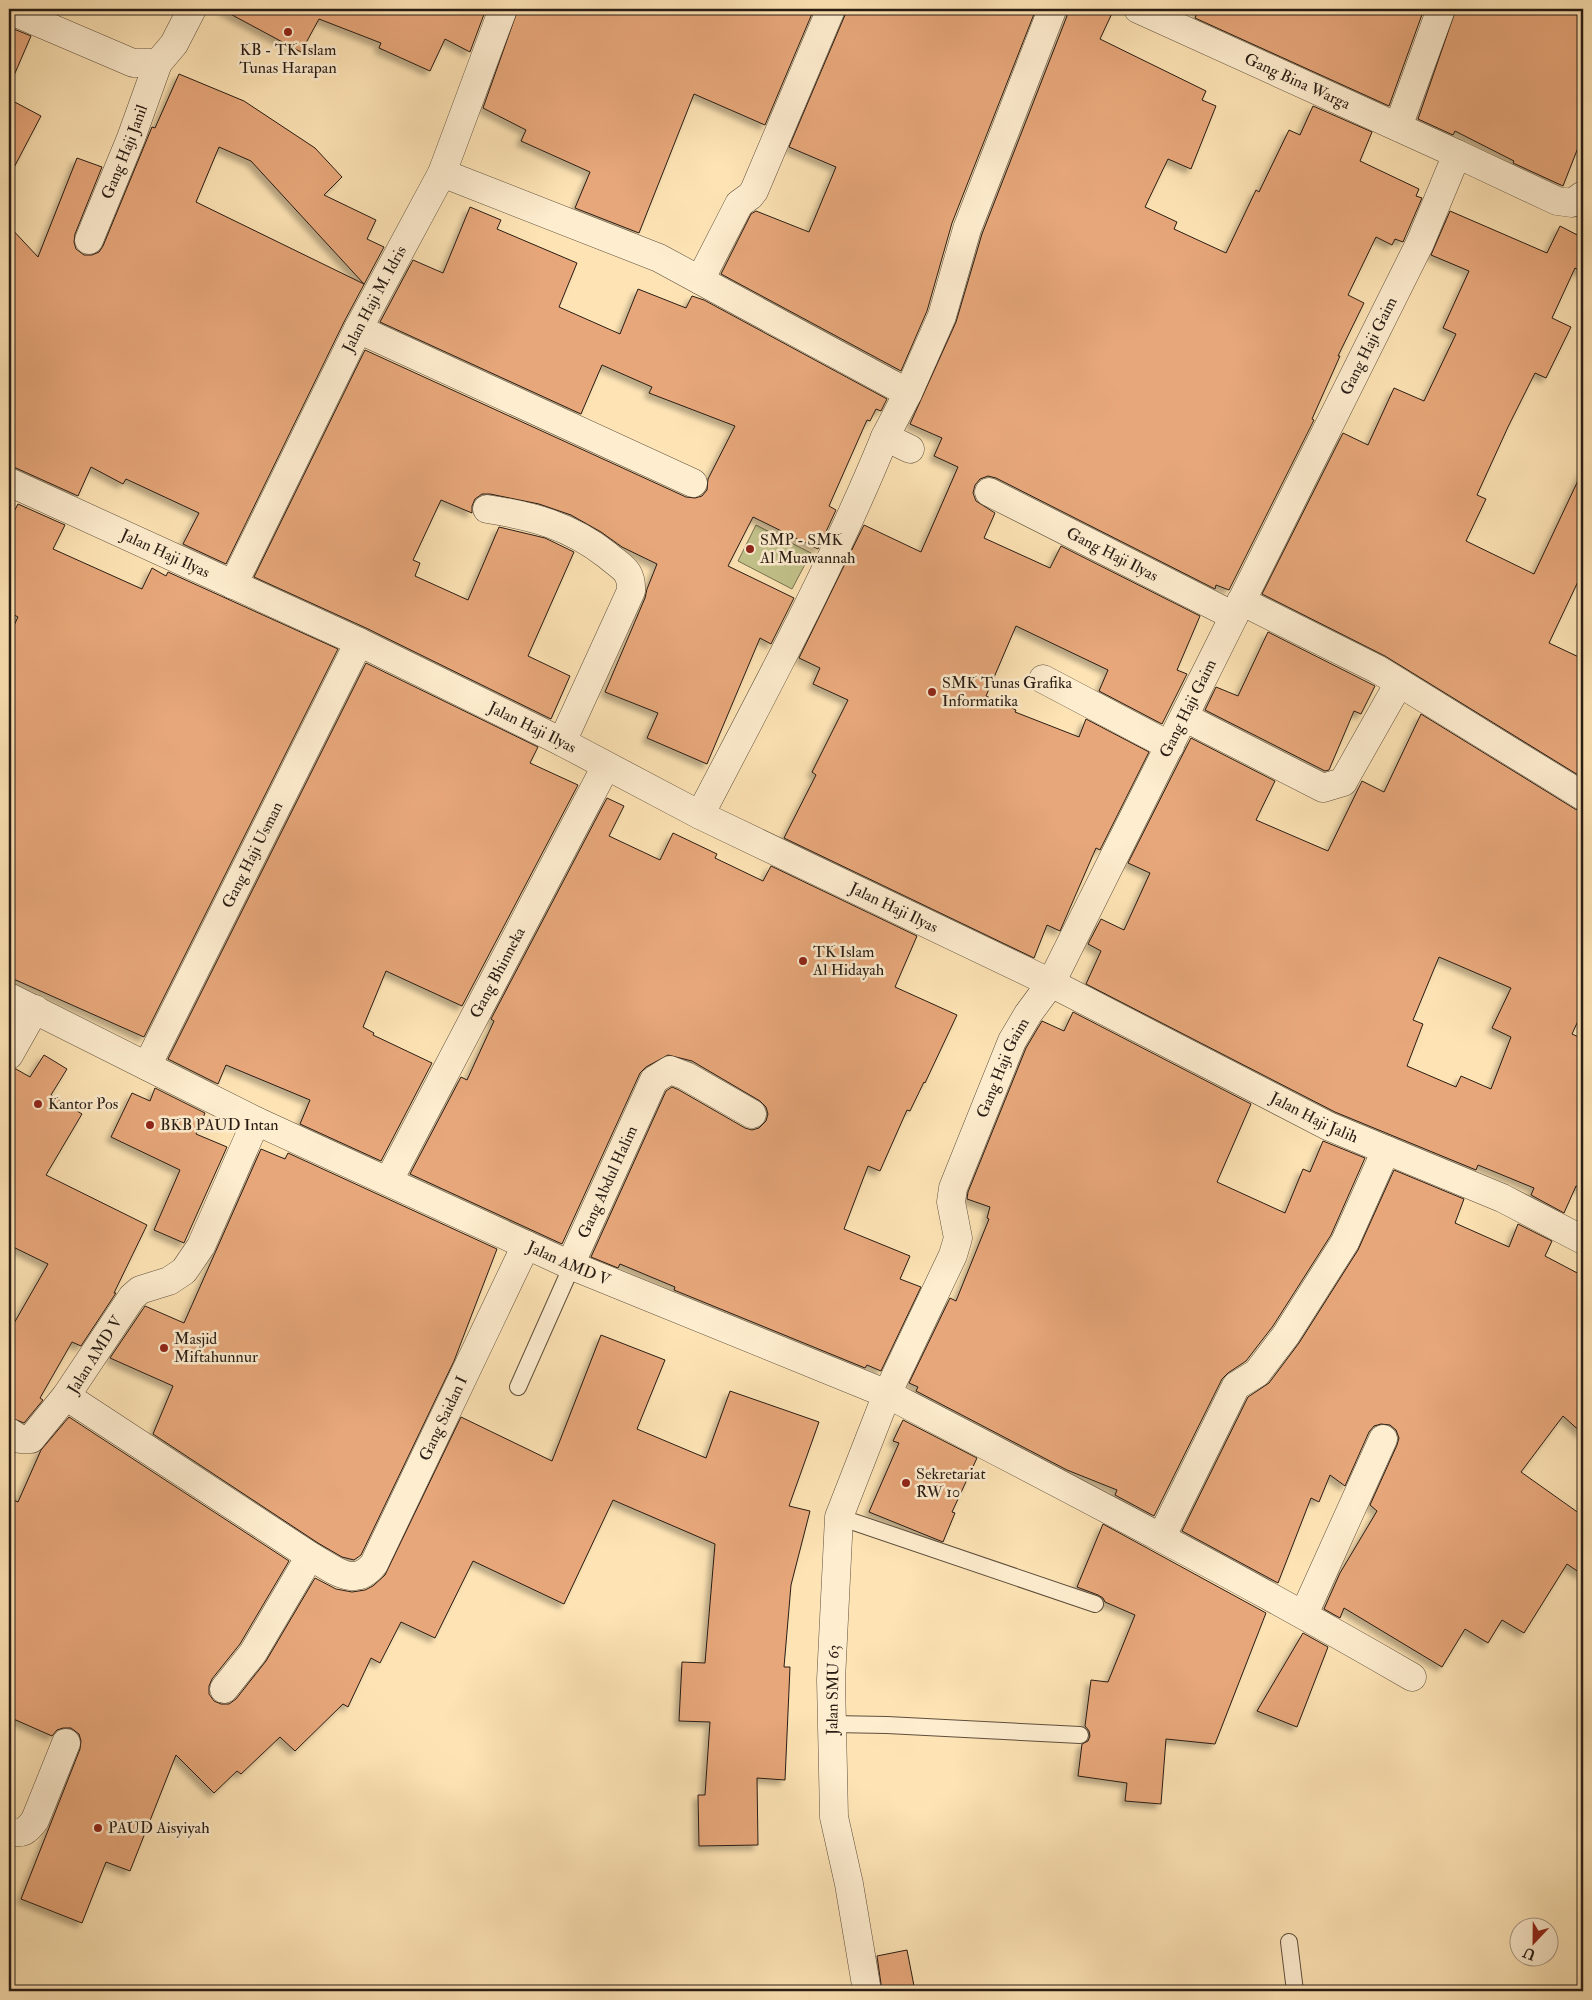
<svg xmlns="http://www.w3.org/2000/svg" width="1592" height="2000" font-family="'IM FELL Double Pica',serif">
<defs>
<filter id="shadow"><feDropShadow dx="-4.5" dy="4.5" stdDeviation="2.5" flood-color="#0004"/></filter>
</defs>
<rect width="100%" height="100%" fill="#fee4b5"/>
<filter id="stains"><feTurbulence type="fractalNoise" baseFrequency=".004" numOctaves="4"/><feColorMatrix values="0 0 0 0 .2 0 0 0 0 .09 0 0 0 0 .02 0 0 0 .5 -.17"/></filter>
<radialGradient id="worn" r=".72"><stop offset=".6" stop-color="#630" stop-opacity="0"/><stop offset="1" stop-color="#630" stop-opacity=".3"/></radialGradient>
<polygon fill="#c3c38b" stroke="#767050" points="756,525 811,553 792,589 738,561"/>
<g fill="#e7a77a" stroke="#281c14" fill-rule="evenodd" filter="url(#shadow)">
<polygon points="221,9 486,9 470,52 445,39 430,71 379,48 381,43 319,19 301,52"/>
<polygon points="518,9 814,9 765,125 694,94 639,233 575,208 590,172 521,141 526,130 483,108"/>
<polygon points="846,9 1036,9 952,223 927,311 901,371 721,274 751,214 756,211 809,232 836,167 789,147 845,15"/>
<polygon points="1067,9 1114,9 1100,39 1206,91 1202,100 1216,106 1191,169 1168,159 1145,207 1177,222 1174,229 1226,253 1256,190 1259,192 1289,130 1300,135 1313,106 1372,132 1360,161 1419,189 1416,196 1422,198 1403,242 1395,239 1392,245 1376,237 1348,295 1364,303 1338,356 1340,356 1312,419 1314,420 1229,590 1216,585 1215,589 996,478 988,476 980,479 975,485 973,493 976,501 995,513 984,538 1050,568 1061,546 1200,616 1177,670 1187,674 1162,724 1099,691 1108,670 1016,626 986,696 1016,710 1015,712 1079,737 1086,719 1149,752 1100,850 1096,848 1060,931 1047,925 1034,958 784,838 816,775 812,772 848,700 813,684 820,668 799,658 864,525 921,552 958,467 934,456 942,438 910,424 956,322 982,234 1067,16"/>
<polygon points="1199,9 1424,9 1389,106 1195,18"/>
<polygon points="1456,9 1583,9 1583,135 1563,186 1513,163 1514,161 1455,131 1453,135 1418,119"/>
<polygon points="9,27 31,36 9,87"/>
<path d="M179,74L244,101L315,148L342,177L324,195L376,220L367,239L384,247L344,322L226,564L183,544L199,513L126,479L123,484L91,467L78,496L16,468L9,467V226L38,257L77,158L102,167L75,234L74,242L76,249L84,255H92L99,252L103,246L152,127L155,128ZM219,147L251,161L364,284L196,202Z"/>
<polygon points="9,99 41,116 9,177"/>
<polygon points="470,207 501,220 497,229 577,263 559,307 620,334 638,289 686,308 692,296 704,300 887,399 881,411 876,409 870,421 867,420 829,506 836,510 818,549 753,517 728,566 794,598 771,644 760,638 707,764 647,738 658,713 605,692 645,598 647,589 657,564 622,547 601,532 571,515 539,504 490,494 482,494 475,499 472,506 472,513 441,500 413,560 420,563 415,576 468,600 499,527 545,538 574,552 528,656 570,676 551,719 366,628 254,577 365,350 686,497 695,498 702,496 707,490 708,479 735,426 649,393 652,387 602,365 581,414 380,322 413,260 443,273"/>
<polygon points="1450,211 1547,253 1560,226 1583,238 1583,273 1575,268 1552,318 1571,327 1546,378 1535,373 1508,427 1477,495 1486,499 1466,541 1534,574 1583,470 1583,571 1549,643 1583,659 1583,778 1385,656 1262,594 1343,433 1368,445 1394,388 1424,401 1456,334 1443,328 1469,271 1431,255"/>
<polygon points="18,504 65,525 53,549 142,589 152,568 166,576 168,572 338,649 144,1037 9,977 9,636 18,617 9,612 9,521"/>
<polygon points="1268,632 1375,686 1361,714 1354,711 1329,770 1325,771 1205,710 1216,687 1238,696"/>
<polygon points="366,663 538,747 530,763 578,785 462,1006 386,971 363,1027 374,1033 373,1035 432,1063 381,1161 300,1124 310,1100 226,1065 218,1084 168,1059"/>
<path d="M1421,714L1575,809L1583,812V1010L1572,1034L1583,1039V1189L1576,1186L1564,1213L1531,1195L1534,1188L1478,1165L1476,1170L1335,1112L1086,984L1101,951L1088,944L1101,919L1124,930L1150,873L1128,863L1191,738L1275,781L1256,820L1328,851L1362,781L1384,792ZM1439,957L1511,988L1492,1028L1511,1037L1491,1089L1461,1076L1456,1087L1407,1066L1423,1024L1413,1020Z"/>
<polygon points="607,798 624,806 609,836 660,860 673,833 717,854 715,858 763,881 771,866 917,936 895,987 957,1015 925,1083 924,1082 910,1111 907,1110 880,1171 868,1166 844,1229 910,1256 900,1279 921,1287 881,1371 867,1365 865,1368 674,1290 675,1287 620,1264 618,1268 591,1257 666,1091 672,1087 679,1090 745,1128 752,1130 759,1128 766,1121 768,1114 766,1107 760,1101 692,1061 668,1055 646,1067 640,1073 562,1244 410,1174 461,1077 467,1080 494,1021 491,1019"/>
<polygon points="1073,1012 1251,1104 1217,1182 1285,1213 1303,1169 1310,1172 1323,1141 1365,1158 1331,1235 1273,1326 1246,1361 1228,1373 1222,1379 1154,1516 1115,1495 1117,1490 1067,1470 916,1391 918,1387 909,1383 950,1298 956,1301 989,1219 987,1218 990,1207 967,1199 968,1192 1026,1048 1042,1021 1064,1031"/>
<polygon points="44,1055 67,1069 51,1095 82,1114 46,1175 147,1225 114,1293 116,1293 81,1346 72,1342 40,1398 43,1400 24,1423 9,1417 9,1332 48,1264 9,1245 9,1071 16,1069 30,1077"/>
<polygon points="155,1088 205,1113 196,1134 227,1147 184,1243 154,1230 180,1170 111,1137 132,1093 150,1101"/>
<polygon points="261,1149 285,1159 288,1153 497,1249 454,1361 361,1555 354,1560 342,1557 318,1543 153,1434 173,1386 110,1358 145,1306 184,1323"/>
<polygon points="1394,1170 1464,1199 1455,1223 1509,1247 1518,1224 1552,1241 1545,1256 1583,1276 1583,1434 1563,1416 1521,1472 1583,1516 1583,1575 1567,1564 1524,1633 1502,1620 1488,1643 1465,1629 1442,1667 1344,1608 1340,1618 1324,1609 1340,1573 1377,1511 1370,1505 1397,1445 1399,1438 1396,1430 1390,1425 1381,1424 1374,1426 1369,1432 1345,1486 1330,1475 1319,1502 1311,1498 1278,1583 1182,1531 1248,1397 1269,1383 1299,1343 1358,1250"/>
<polygon points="601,1335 665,1360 637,1429 706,1458 730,1391 819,1422 789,1506 810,1511 791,1585 784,1667 790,1667 785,1780 757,1778 758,1845 699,1846 698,1795 705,1795 710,1722 679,1721 682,1662 705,1663 715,1544 613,1500 564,1604 473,1561 435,1638 401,1622 380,1663 371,1658 348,1707 343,1704 295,1751 280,1737 241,1774 237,1771 214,1793 176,1755 130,1871 106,1862 82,1923 21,1899 80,1749 81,1741 79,1734 71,1728 63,1728 57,1730 52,1736 9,1717 9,1498 18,1502 41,1450 69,1417 289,1561 240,1644 212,1679 209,1686 209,1694 214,1701 221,1704 229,1704 236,1699 266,1661 315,1578 336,1589 352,1592 365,1590 373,1586 385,1575 461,1417 552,1461"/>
<polygon points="903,1420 977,1458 952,1512 955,1513 943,1542 869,1512 899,1443 893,1441"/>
<polygon points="1103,1524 1266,1613 1215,1744 1166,1739 1161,1804 1125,1801 1127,1783 1078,1776 1082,1744 1088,1741 1090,1736 1089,1731 1085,1726 1091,1680 1108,1682 1135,1615 1105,1602 1103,1598 1098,1595 1077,1587"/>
<polygon points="1303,1633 1328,1647 1297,1727 1257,1711"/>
<polygon points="907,1950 915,1991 882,1991 877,1956"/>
</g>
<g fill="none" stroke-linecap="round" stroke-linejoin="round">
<defs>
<g id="service">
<polyline points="518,1387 566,1279 570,1265"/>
<polyline points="839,1517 1095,1604"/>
<polyline points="832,1724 887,1725 1080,1735"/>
<polyline points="1289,1942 1295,1991"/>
</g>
<g id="minor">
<path id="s1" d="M1138,9L1457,154"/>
<polyline points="1398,127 1441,9"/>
<polyline points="442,173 659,258 908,393"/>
<path id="s2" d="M89,240L131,138L158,63"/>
<polyline points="700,280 739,204 750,196 754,191 831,9"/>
<polyline points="358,329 693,483"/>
<polyline points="885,437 908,393 942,316 967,229 1052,10"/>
<path id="s3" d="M9,482L359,642L562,742L700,815L1051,983L1328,1126L1502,1198L1583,1240"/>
<path id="s4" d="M989,492L1234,616"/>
<path d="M487,509C533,516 570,526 607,555C622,568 632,570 631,591L562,742"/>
<path id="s5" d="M233,585L358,329L442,173L503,9"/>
<polyline points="1241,601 1377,669 1583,796"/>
<polyline points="1043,679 1170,746"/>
<polyline points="1184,717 1323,788 1343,782 1399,683"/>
<path d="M700,815C765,690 832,567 885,437L910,449"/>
<polyline points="9,1055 35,1009"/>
<path id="s6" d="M147,1066L359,642"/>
<path id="s7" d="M256,1121L201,1246L184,1271L169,1281L140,1290L132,1297L66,1396L310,1556C332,1568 354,1590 374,1564L526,1245"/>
<path id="s8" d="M389,1180L606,766"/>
<path id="s9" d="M570,1265L654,1080L670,1070L686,1076L752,1114"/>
<polyline points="9,1432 20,1439 31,1439 66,1396"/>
<polyline points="1162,1536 1236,1386 1257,1373 1286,1335 1345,1242 1386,1150"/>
<polyline points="1304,1614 1383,1439"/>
<path id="s10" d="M1412,1677C1240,1577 1064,1486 887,1394L953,1255L958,1238L951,1202L953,1188L1012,1041L1028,1014L1051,983L1420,243L1457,154L1557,201L1572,203L1583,195"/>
<polyline points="224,1689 253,1653 310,1556"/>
<path d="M9,1831C22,1835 27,1831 35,1820L66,1743"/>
</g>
<g id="tertiary">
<polyline points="9,10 133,63 158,63 174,44 192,9"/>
<path id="s11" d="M9,997L256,1121L570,1265L887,1394L839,1517L831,1680L834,1817L849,1884L867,1991"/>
</g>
</defs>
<use href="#service" stroke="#5e4e3c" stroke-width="18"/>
<use href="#minor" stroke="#5e4e3c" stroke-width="29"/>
<use href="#tertiary" stroke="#5e4e3c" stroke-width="29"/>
<use href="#service" stroke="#feedcf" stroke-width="16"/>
<use href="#minor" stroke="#feedcf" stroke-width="28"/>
<use href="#tertiary" stroke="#feedcf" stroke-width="28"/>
</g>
<g fill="#8f2418" stroke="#feedcf" stroke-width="2">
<circle cx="288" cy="32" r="5"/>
<circle cx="750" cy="549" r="5"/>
<circle cx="932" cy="692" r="5"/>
<circle cx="803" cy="961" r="5"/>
<circle cx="38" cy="1104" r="5"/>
<circle cx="150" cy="1125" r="5"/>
<circle cx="164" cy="1348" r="5"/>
<circle cx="906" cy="1483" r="5"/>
<circle cx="98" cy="1828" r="5"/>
</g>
<g text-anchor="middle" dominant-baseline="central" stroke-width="5" stroke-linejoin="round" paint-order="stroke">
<g font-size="16" fill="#281c14" stroke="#feedcf" text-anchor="start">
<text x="288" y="50" text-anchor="middle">KB - TK Islam<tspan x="288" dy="18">Tunas Harapan</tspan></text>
<text x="760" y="540">SMP - SMK<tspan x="760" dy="18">Al Muawannah</tspan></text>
<text x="942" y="683">SMK Tunas Grafika<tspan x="942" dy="18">Informatika</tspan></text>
<text x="813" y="952">TK Islam<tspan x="813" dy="18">Al Hidayah</tspan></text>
<text x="48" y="1104">Kantor Pos</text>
<text x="160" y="1125">BKB PAUD Intan</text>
<text x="174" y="1339">Masjid<tspan x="174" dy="18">Miftahunnur</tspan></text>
<text x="916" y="1474">Sekretariat<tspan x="916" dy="18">RW 10</tspan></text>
<text x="108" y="1828">PAUD Aisyiyah</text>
</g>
<g font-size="16" fill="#281c14" stroke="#feedcf">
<text stroke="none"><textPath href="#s1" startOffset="175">Gang Bina Warga</textPath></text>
<text stroke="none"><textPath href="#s2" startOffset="95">Gang Haji Janil</textPath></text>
<text stroke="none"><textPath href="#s5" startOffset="319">Jalan Haji M. Idris</textPath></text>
<text stroke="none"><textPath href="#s10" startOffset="1759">Gang Haji Gaim</textPath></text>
<text stroke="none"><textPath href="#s4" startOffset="138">Gang Haji Ilyas</textPath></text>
<text stroke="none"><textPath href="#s3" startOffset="172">Jalan Haji Ilyas</textPath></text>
<text stroke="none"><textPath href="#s10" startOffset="1354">Gang Haji Gaim</textPath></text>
<text stroke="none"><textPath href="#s3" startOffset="578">Jalan Haji Ilyas</textPath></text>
<text stroke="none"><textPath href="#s6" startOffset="236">Gang Haji Usman</textPath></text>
<text stroke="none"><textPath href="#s3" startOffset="982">Jalan Haji Ilyas</textPath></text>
<text stroke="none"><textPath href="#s8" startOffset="234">Gang Bhinneka</textPath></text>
<text stroke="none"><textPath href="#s10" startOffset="949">Gang Haji Gaim</textPath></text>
<text stroke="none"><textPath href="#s3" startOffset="1452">Jalan Haji Jalih</textPath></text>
<text stroke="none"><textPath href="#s9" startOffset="91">Gang Abdul Halim</textPath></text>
<text stroke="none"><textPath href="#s11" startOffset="620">Jalan AMD V</textPath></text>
<text transform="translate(95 1355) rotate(-58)">Jalan AMD V</text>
<text stroke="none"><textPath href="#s7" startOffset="871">Gang Saidan I</textPath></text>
<text transform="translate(833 1690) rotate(-89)">Jalan SMU 63</text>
</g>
</g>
<rect width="1592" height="2000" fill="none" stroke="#fee4b5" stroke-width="30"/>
<rect x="10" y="10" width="1572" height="1980" fill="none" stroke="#281c14" stroke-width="2.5"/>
<rect x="15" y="15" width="1562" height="1970" fill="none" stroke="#281c14"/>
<g transform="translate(1534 1942) rotate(202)"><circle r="24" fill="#feedcf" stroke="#a89984"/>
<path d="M0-4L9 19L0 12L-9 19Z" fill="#8f2418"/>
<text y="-8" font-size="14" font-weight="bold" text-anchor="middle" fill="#281c14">U</text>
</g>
<rect width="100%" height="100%" filter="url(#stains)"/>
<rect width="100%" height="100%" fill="url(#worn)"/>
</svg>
